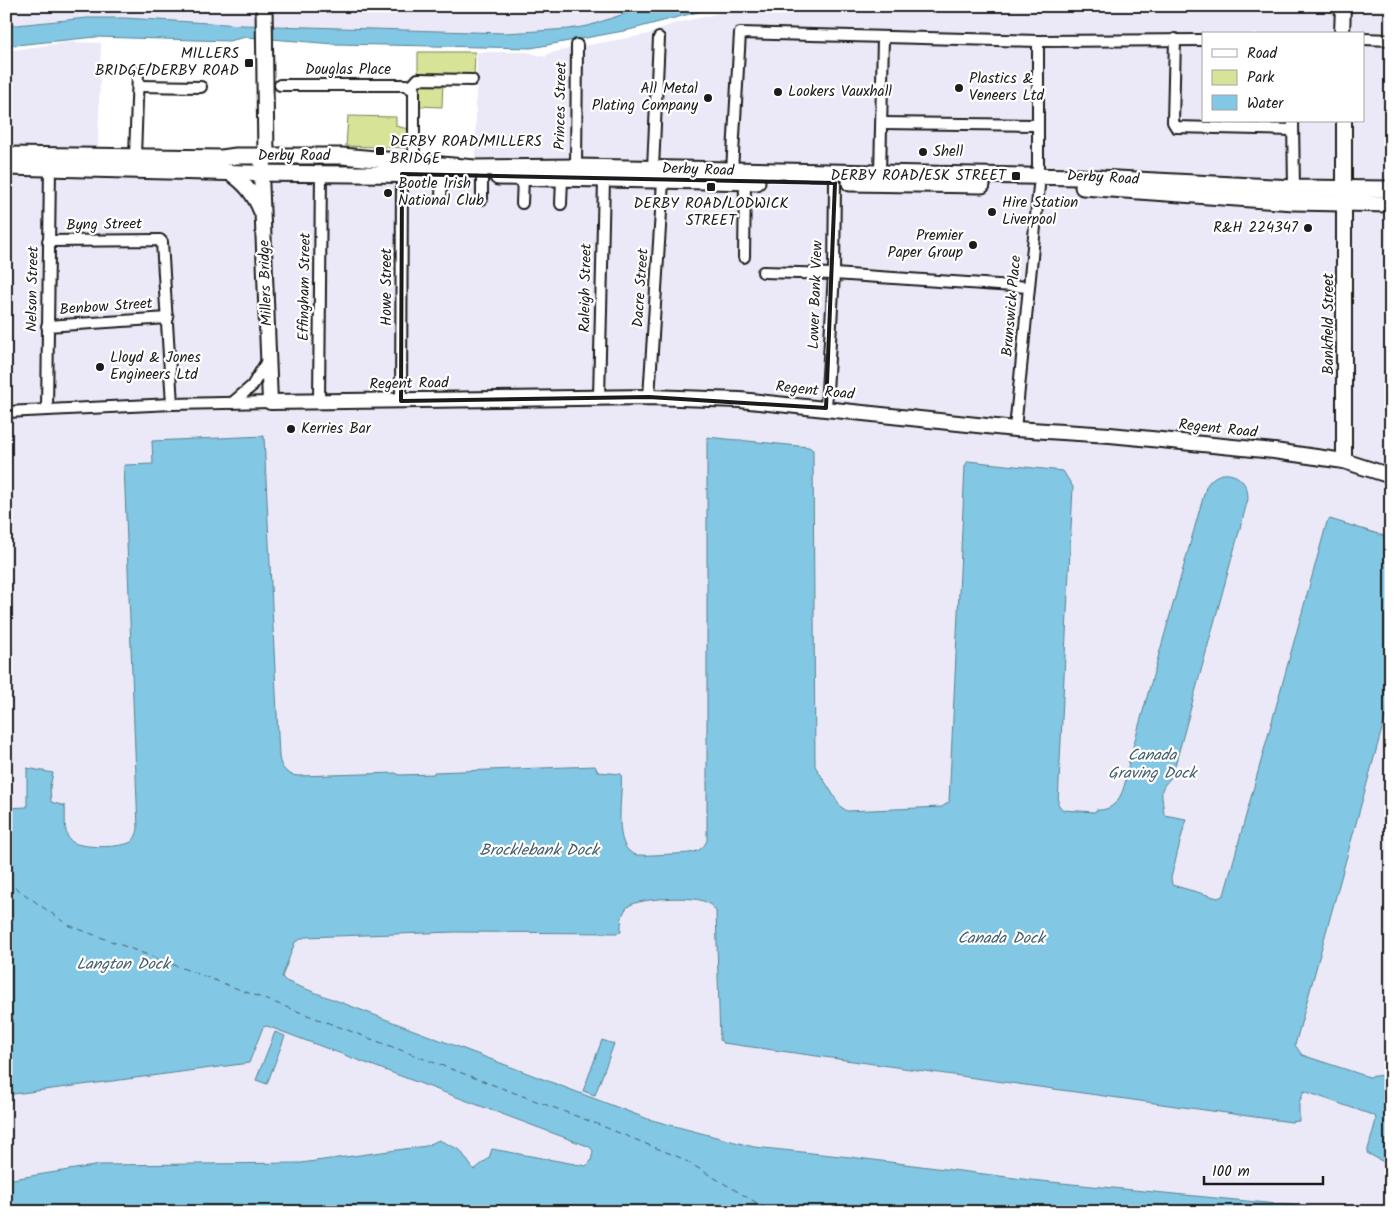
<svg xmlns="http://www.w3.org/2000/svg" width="1397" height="1218" font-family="Kalam,sans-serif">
<rect width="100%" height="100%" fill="#fff"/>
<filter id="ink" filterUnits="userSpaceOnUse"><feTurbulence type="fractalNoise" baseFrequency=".02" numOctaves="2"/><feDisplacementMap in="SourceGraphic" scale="10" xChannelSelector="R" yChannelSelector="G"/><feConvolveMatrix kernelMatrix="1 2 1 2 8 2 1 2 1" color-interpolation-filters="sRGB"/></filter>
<g filter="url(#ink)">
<g fill="#ebe9f8" fill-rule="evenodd">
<polygon points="6,6 648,6 588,26 569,29 505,33 242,25 124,18 50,21 6,26"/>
<path d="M752,6H1391V1212H1329L1308,1207L1031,1180L850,1157L754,1147L648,1119L588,1096L590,1147L593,1154L589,1166H586L493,1149L489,1158L474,1170L460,1150L439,1140L426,1146L301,1163L100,1165L6,1180V167L732,182L1346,188L475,168L477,52H527L546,57L547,54L572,48L649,34L672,24ZM1203,34H1363V121H1203Z"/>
<polygon points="70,42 101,43 98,149 6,147 6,51"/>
</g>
<g fill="#d7e497" stroke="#7a805a">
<polygon points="418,52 475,52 474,77 418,76"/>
<polygon points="419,81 443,81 442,107 418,106"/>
<polygon points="348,116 396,117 396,126 408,129 407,148 346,146"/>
</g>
<g fill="#82c7e3" stroke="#598393">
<polygon points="648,6 720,6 629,30 531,48 334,44 246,37 229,41 96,37 6,46 6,26 87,18 124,18 242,25 505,33 569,29 588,26"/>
<path d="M264,436L279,756C280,768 287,775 298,776L396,773L399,775L434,774V772L595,766L598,772L621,774C624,793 610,850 637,855C649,856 663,854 675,854C689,853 702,854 707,840V437L809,447L813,450L815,766L841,807L847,811L942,807L949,802L965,466L968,461L1063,471L1073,487L1058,804L1063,810L1095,812L1096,810C1122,812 1126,782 1129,761L1206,487C1218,464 1249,473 1248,499L1173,773C1171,780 1164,783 1162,790C1161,798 1164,807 1164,815L1186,819L1171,878L1172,885L1218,898L1224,895L1327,522L1330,519L1391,538V696L1295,1045L1302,1055L1369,1077L1382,1075L1391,1065V1166L1367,1153L1376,1120L1375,1116L1304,1091L1299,1103V1121L1291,1122L723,1043L720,1040L716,911C712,906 709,903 703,901C691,896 639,898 629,906C621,912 621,922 621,932L617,933L455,932L305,937L295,942L282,977L286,981L298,986L648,1119L754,1147L850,1157L1031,1180L1308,1207L1329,1212H6V1180L100,1165L301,1163L426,1146L439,1140L460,1150L474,1170L489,1158L492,1149L586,1166L591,1161L593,1151L590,1147L267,1026L263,1027L249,1063L6,1095V808L27,807V768L53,773L50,787L51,802L65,806C66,816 63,832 70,840C77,849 121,848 131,842C135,839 137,834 138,829L124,465L153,464L152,441Z"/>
<polygon points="275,1032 285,1036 267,1084 256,1080"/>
<polygon points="602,1040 614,1044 595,1095 583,1091"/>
</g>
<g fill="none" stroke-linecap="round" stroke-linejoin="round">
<polyline stroke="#45606c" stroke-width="1" stroke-dasharray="6 5" stroke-linecap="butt" points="6,881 68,925 592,1122 681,1158 772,1212"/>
<defs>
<g id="minor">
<polyline points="1175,39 1173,122 1176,127 1293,130"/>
<polyline points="1363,39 1391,40"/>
<polyline points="1038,41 1038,176"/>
<polyline points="280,85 406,85 414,90 414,162"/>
<polyline points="138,86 201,87"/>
<polyline points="410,88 418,79 472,80"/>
<polyline points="1293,121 1294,188"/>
<polyline points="882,123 1037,125"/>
<polyline points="135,156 138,73"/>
<polyline points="576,167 577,45"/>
<polyline points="653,168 659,38"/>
<polyline points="732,171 740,33 1038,41 1203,40"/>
<polyline points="880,173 883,38"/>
<polyline points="482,176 482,199"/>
<polyline points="441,197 442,175"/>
<polyline points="522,203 523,178"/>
<polyline points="561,204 562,179"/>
<polyline points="48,241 160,240 162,242 172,404"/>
<polyline points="744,257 745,182"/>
<polyline points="763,272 834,274 1029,287"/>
<polyline points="47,326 168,318"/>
<polyline points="599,397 604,180"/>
<polyline points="649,397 663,181"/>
<polyline points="401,401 402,174"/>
<polyline points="319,402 321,172"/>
<polyline points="232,403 252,386 267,361"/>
<polyline points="826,408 834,274 835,183"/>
<polyline points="47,410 50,168"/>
<polyline points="6,412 172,404 270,402"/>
<polyline points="1015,429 1039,186"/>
</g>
<g id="major">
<polyline points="1342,34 1343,6"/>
<path d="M230,173C245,183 254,194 261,211"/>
<polyline points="261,173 270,402 649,397 740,400 1015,429 1110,435 1274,451 1344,461 1391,476"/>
<polyline points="1344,461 1344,121"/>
</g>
<g id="highway">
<polyline points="6,155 222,158 236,156 342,156 475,168 576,167 1078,177 1294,188 1391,189"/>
<polyline points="262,164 266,156 264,6"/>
<polyline points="6,167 247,173 460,175"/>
<polyline points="498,177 757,182"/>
<polyline points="850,183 982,185"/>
<polyline points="1083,187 1294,202 1391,204"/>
</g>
</defs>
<use href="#minor" stroke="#1c1c1c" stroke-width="14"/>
<use href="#major" stroke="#1c1c1c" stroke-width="18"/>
<use href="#highway" stroke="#1c1c1c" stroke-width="19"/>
<use href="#minor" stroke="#fff" stroke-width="10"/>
<use href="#major" stroke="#fff" stroke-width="14"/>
<use href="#highway" stroke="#fff" stroke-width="15"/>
</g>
</g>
<path fill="none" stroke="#1c1c1c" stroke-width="4" stroke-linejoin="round" d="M402,174L835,183L826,408L649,397L401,401Z"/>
<g fill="#1c1c1c" stroke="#fff" stroke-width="2">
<rect x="244" y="58" width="10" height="10" rx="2.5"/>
<circle cx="959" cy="88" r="5"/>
<circle cx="778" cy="92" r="5"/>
<circle cx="708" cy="98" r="5"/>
<rect x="375" y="146" width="10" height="10" rx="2.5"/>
<circle cx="923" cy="152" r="5"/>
<rect x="1011" y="171" width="10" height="10" rx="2.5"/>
<rect x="706" y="182" width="10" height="10" rx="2.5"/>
<circle cx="388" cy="193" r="5"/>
<circle cx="992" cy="212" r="5"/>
<circle cx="1308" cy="228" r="5"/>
<circle cx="973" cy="245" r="5"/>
<circle cx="100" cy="367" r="5"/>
<circle cx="291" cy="429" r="5"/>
</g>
<g text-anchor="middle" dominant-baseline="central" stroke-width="4.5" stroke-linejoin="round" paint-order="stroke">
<g font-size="15" fill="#1c1c1c" stroke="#fff" text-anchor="start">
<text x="239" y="54" text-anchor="end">MILLERS<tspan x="239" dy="17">BRIDGE/DERBY ROAD</tspan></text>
<text x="969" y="79">Plastics &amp;<tspan x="969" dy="17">Veneers Ltd</tspan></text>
<text x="698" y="89" text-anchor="end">All Metal<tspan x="698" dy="17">Plating Company</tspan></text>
<text x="788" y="92">Lookers Vauxhall</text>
<text x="390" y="142">DERBY ROAD/MILLERS<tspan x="390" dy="17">BRIDGE</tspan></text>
<text x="933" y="152">Shell</text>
<text x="1006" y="176" text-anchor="end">DERBY ROAD/ESK STREET</text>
<text x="398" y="184">Bootle Irish<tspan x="398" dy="17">National Club</tspan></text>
<text x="1002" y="203">Hire Station<tspan x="1002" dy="17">Liverpool</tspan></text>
<text x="711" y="204" text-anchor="middle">DERBY ROAD/LODWICK<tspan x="711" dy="17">STREET</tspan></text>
<text x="1298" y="228" text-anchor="end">R&amp;H 224347</text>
<text x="963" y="236" text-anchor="end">Premier<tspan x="963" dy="17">Paper Group</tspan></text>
<text x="110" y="358">Lloyd &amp; Jones<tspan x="110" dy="17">Engineers Ltd</tspan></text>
<text x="301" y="429">Kerries Bar</text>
</g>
<g font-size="15" fill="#1c1c1c" stroke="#fff">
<text x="348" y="70">Douglas Place</text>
<text transform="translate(561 106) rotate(-89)">Princes Street</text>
<text x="294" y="156">Derby Road</text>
<text transform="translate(698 170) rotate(2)">Derby Road</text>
<text transform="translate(1103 178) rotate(3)">Derby Road</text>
<text transform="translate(104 225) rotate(-1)">Byng Street</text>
<text transform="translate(266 283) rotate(-92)">Millers Bridge</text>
<text transform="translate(305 287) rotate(-89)">Effingham Street</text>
<text transform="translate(387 287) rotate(-90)">Howe Street</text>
<text transform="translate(586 288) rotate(-89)">Raleigh Street</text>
<text transform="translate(641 288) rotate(-86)">Dacre Street</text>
<text transform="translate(33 289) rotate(-89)">Nelson Street</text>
<text transform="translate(816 295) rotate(-88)">Lower Bank View</text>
<text transform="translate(1012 306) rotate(-85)">Brunswick Place</text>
<text transform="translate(106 307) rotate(-4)">Benbow Street</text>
<text transform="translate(1329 324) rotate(-90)">Bankfield Street</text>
<text transform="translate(409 384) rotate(-1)">Regent Road</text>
<text transform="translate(815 391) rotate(6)">Regent Road</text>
<text transform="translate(1218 429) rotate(6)">Regent Road</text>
</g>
<g font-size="16" font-style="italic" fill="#45606c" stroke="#fff">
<text x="1152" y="755">Canada<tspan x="1152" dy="18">Graving Dock</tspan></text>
<text x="539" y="850">Brocklebank Dock</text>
<text x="1001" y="938">Canada Dock</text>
<text x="123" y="964">Langton Dock</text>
</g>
</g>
<rect width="1397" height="1218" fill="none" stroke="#fff" stroke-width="25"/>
<rect x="12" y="12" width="1372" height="1193" fill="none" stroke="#1c1c1c" stroke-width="2" filter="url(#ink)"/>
<rect x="1202" y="32" width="162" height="90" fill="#ffffff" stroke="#a4a4a4"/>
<rect x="1212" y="49" width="25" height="8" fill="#ffffff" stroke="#a4a4a4"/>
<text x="1247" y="58" font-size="15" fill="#1c1c1c">Road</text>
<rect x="1212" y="70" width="25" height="15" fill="#d7e497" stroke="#a4a4a4"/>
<text x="1247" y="82" font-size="15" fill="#1c1c1c">Park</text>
<rect x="1212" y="95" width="25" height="15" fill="#82c7e3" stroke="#a4a4a4"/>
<text x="1247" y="108" font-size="15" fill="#1c1c1c">Water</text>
<path d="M1204 1176v8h119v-8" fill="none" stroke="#1c1c1c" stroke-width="2.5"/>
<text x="1212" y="1176" font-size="15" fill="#1c1c1c" stroke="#ffffff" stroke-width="4" paint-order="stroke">100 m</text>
</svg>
